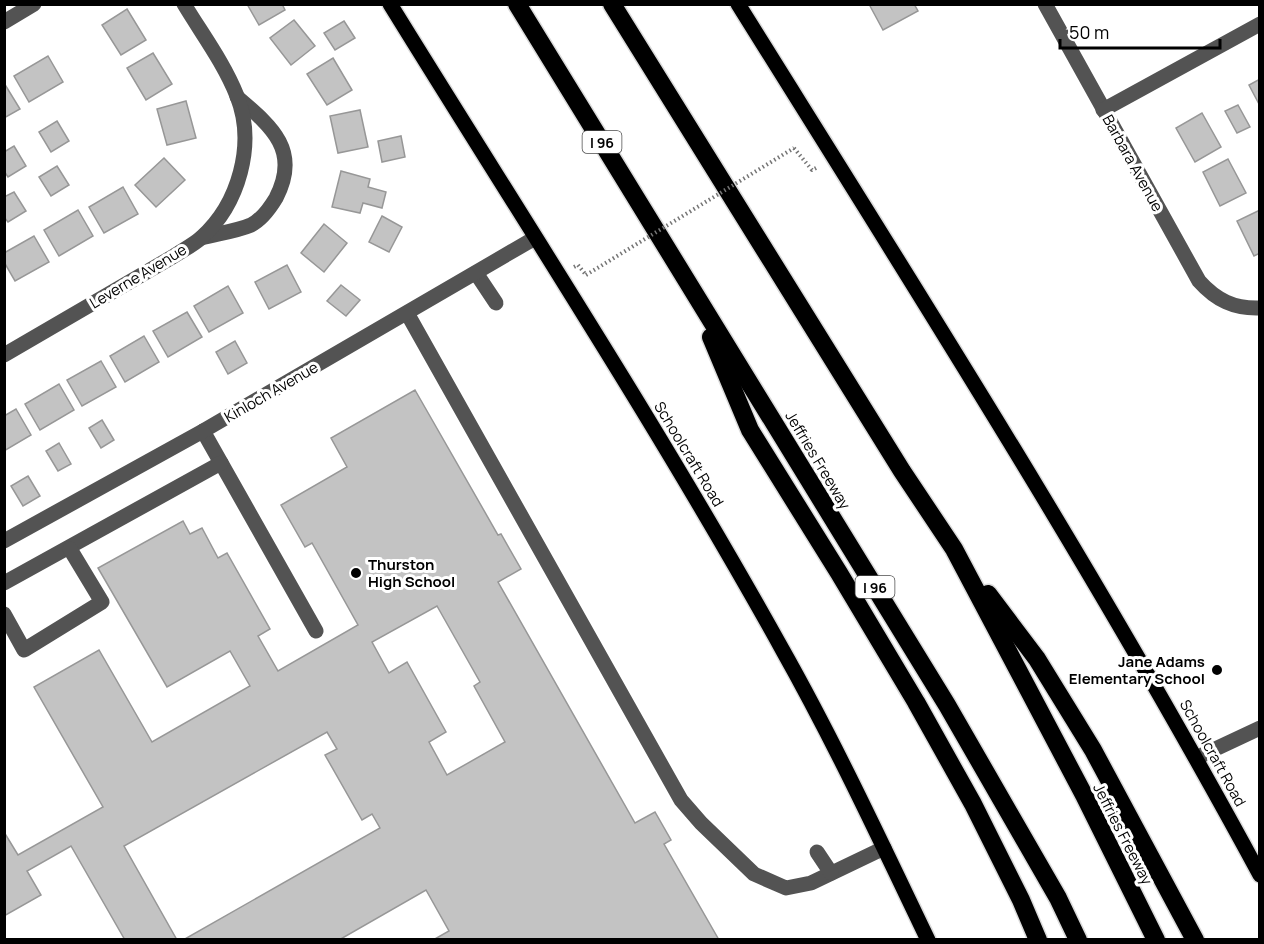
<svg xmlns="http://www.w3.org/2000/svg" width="1264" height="944" font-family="Manrope,sans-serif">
<rect width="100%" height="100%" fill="#fff"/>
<g fill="#c3c3c3" stroke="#979797" stroke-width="1.5" fill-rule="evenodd">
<polygon points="247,4 282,4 285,10 259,25"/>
<polygon points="872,4 914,4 918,11 883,30 870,6"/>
<polygon points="127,9 146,40 121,55 102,25"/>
<polygon points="294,20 315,46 291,65 270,38"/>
<polygon points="344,21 355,38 335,50 324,33"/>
<polygon points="153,53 172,84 146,100 127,68"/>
<polygon points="48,56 63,82 29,102 14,76"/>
<polygon points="333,58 352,90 327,105 307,74"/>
<polygon points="1260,79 1260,106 1249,85"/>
<polygon points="4,83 20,109 4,118"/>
<polygon points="186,101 196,138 167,145 157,109"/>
<polygon points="1238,105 1250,127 1237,133 1225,111"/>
<polygon points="360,110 368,147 338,153 330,116"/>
<polygon points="1202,113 1221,147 1195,162 1176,128"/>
<polygon points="57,121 69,141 51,152 39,132"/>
<polygon points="401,136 405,157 382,162 378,141"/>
<polygon points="14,146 26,166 8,177 4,171 4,152"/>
<polygon points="164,158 185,180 156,207 135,185"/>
<polygon points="1228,159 1246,193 1220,206 1203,172"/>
<polygon points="57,166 69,185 51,196 39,177"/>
<polygon points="341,171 370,179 368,187 386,192 382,208 363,203 360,213 332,207"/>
<polygon points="123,187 138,214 104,233 89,207"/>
<polygon points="14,192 26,211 8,222 4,217 4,197"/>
<polygon points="78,210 93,236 59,256 44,230"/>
<polygon points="1260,210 1260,253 1254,256 1237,221"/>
<polygon points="382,216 402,227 389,252 369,242"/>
<polygon points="324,224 347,243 324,272 301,253"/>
<polygon points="34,236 49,262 15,281 4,262 4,253"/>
<polygon points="287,265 301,292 269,309 255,282"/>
<polygon points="341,285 360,300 346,316 327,301"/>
<polygon points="228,286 243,313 209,332 194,306"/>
<polygon points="187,312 202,337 168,357 153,331"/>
<polygon points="144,336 159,362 125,382 110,356"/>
<polygon points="235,341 247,363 228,374 216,352"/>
<polygon points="101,361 116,387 82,406 67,380"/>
<polygon points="59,384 74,410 40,430 25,404"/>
<path d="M415,390L498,535L501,534L521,569L498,582L635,823L655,812L671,840L664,844L719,940H433L449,931L426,890L339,940H183L380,828L372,814L362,820L325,755L337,749L327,732L124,846L177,940H125L71,846L27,871L41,895L4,916V832L18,855L103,807L34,687L99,650L152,742L250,686L230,651L167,687L98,568L183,521L190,534L202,528L218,558L227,553L270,629L258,636L278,671L358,625L312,543L305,547L281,505L347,467L331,438ZM437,606L480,682L474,686L505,742L447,775L429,742L446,732L407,662L389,673L372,642Z"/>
<polygon points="16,409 31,435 4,451 4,416"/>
<polygon points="102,420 114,440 101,448 89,428"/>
<polygon points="59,443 71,464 58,471 46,451"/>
<polygon points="28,476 40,496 23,506 11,486"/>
</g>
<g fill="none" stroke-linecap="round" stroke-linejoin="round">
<defs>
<g id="major">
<path d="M390,4C522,218 660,429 782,649C835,743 881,842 928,940"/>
<path d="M738,4C917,291 1099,577 1260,875"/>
</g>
<g id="highway">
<polyline points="517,4 947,705 1058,898 1078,940"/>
<polyline points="612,4 902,471 954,549 1084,795 1156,940"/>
<polyline points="711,337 750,430 839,573 916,702 973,804 1021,900 1038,940"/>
<polyline points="988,594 1037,659 1093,750 1195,940"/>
</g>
</defs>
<use href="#major" stroke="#dbdbdb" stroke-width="18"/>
<use href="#highway" stroke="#dbdbdb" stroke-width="21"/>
<g stroke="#757575" stroke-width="4" stroke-dasharray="1.5 3" stroke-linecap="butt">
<polyline points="794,148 812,170 818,167"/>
<polyline points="574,267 578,265 586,275"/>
</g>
<g stroke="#535353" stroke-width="15">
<path d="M1045,4L1199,281C1216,300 1234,309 1260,308"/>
<polyline points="4,22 34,4"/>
<polyline points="1103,110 1260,24"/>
<path d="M201,238C216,234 237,231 251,225C261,220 270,208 276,198C301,150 271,126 237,97"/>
<polyline points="476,273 496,303"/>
<polyline points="407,313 681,800 701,823 754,874 786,888 811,883 884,848"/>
<path d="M4,355L174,256C183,250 193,245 201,238C239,204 256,144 237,96C224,63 202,34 184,4"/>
<polyline points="203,431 316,631"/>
<polyline points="4,541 203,431 535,238"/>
<polyline points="4,583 221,463"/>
<polyline points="4,614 24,650 102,602 70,549"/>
<polyline points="1196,758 1260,728"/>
<polyline points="817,852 831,873"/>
</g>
<use href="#major" stroke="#000" stroke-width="15"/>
<use href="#highway" stroke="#000" stroke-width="18"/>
<polyline stroke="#757575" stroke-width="4" stroke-dasharray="1.5 3" stroke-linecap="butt" points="586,275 794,148"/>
</g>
<g fill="#000" stroke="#fff" stroke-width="2">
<circle cx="356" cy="573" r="6"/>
<circle cx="1217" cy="670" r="6"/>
</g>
<g text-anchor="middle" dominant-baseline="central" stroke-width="6" stroke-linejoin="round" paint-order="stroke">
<g fill="#fff" stroke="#4c4c4c" stroke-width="1.5">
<rect x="582.5" y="131" width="39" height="22" rx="4.5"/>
<rect x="855.5" y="576" width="39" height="22" rx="4.5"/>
</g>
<g font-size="14" font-weight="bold" fill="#000">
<text x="602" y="142">I 96</text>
<text x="875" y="587">I 96</text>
</g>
<g font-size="15" fill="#000" stroke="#fff">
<text transform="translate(1133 163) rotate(61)">Barbara Avenue</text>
<text transform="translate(138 276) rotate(-31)">Leverne Avenue</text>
<text transform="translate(271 392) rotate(-30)">Kinloch Avenue</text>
<text transform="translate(689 454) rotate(59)">Schoolcraft Road</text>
<text transform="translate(818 460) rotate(59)">Jeffries Freeway</text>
<text transform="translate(1213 753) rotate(61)">Schoolcraft Road</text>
<text transform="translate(1123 834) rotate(63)">Jeffries Freeway</text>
</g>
<g font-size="15" font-weight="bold" fill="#000" stroke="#fff" text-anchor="start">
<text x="368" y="564">Thurston<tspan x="368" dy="17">High School</tspan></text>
<text x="1205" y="661" text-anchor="end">Jane Adams<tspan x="1205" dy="17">Elementary School</tspan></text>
</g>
</g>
<rect width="1264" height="944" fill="none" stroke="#000000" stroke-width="12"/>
<path d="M1060 39v9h160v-9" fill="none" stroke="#000000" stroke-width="3"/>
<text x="1069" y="39" font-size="18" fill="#000000" stroke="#ffffff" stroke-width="4.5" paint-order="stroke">50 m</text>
</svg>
